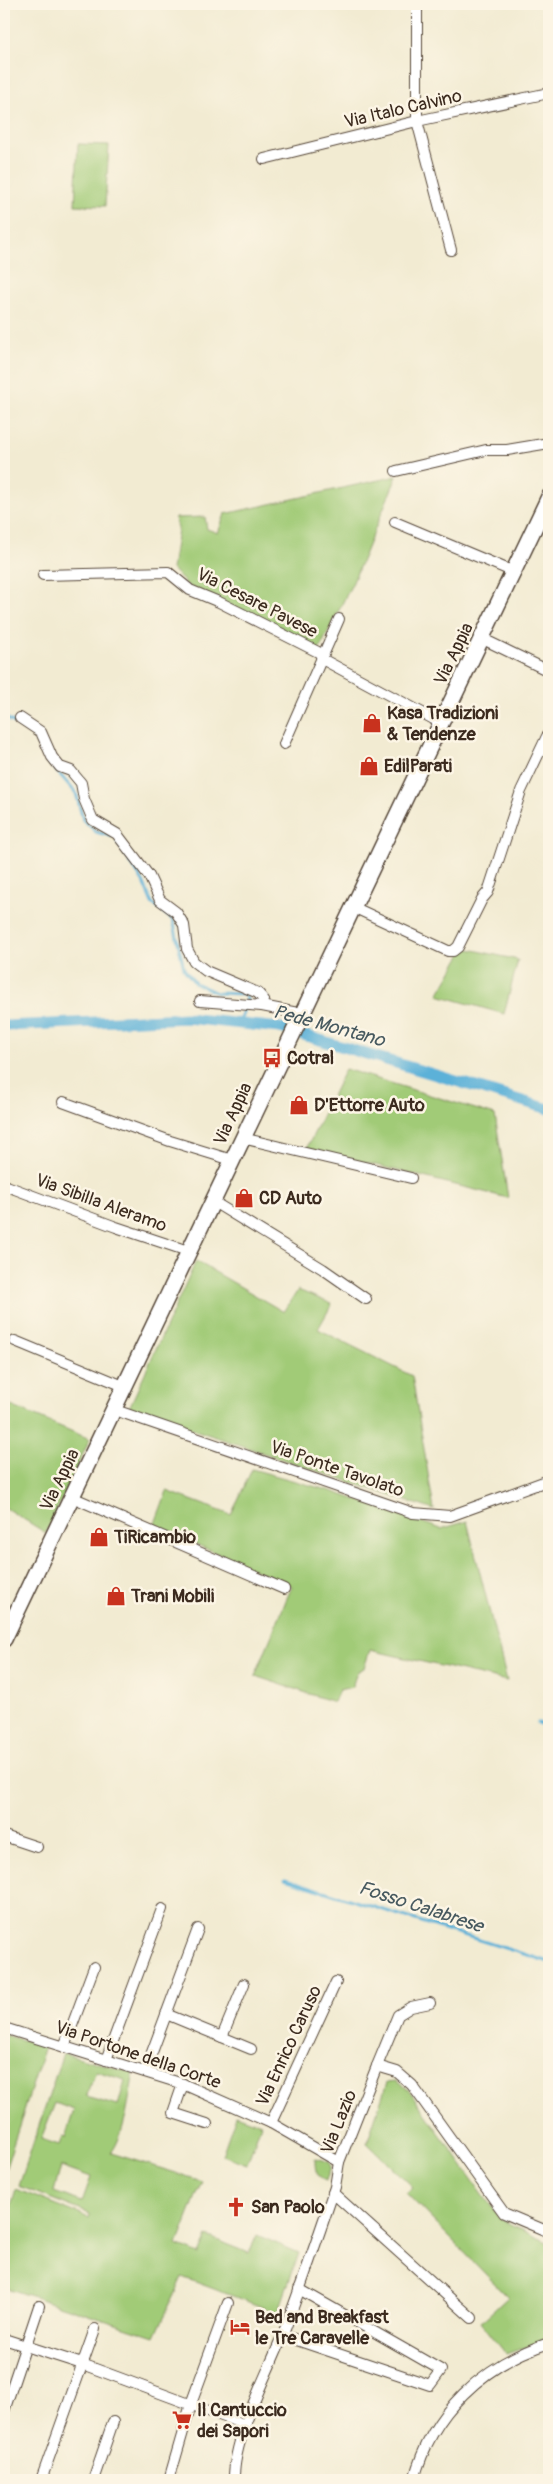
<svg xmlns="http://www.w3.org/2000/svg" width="553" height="2484" font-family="Pangolin,sans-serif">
<rect width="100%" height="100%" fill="#fcf5e5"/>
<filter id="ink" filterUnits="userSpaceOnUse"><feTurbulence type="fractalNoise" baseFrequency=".02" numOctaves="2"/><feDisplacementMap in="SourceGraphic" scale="10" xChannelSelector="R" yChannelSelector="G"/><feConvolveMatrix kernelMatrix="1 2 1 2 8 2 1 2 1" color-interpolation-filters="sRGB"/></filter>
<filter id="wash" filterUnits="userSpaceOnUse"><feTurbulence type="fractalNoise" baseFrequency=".0096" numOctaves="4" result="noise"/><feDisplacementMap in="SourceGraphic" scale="20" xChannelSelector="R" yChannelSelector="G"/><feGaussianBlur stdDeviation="1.12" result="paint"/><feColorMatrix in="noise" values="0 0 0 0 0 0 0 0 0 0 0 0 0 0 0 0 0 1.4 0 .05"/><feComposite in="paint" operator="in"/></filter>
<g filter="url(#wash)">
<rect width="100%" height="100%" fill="#f2ebd2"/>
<g fill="#a1cb77" stroke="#6e7a4a" fill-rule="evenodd">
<polygon points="78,144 109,145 105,206 75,205"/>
<polygon points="397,476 353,582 319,650 189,587 172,569 178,529 175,518 205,517 207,529 218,533 225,514"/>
<polygon points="465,948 518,960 504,1014 438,995"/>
<polygon points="345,1069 495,1115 508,1198 307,1148"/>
<polygon points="196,1261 284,1312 298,1290 332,1304 318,1329 412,1376 434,1510 129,1408"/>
<polygon points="4,1403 90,1439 46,1533 4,1507"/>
<polygon points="252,1469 331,1491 441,1529 467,1521 507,1681 370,1650 364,1668 357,1672 352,1687 339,1690 334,1702 255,1676 292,1586 154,1526 167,1491 231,1515"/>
<polygon points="4,2035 45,2046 4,2173"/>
<path d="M63,2053L134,2073C129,2096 125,2135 111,2153L202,2181L177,2245L199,2254L207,2236L249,2253L257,2235L299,2253L278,2313L182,2277L155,2337L4,2287V2229L16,2189L89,2218L90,2214L19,2186ZM96,2071L125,2080L118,2106L89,2098L86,2095ZM55,2103L74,2110L65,2138L62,2137L59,2145L41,2139ZM61,2166L91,2177L82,2202L54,2192Z"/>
<polygon points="397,2081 409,2090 500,2219 549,2243 549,2339 506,2354 481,2322 508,2297 406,2193 413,2187 367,2143 387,2082"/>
<polygon points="236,2115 261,2124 247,2164 222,2155"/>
<path d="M315,2158L329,2162L331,2168L326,2180C315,2176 315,2169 315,2158Z"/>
</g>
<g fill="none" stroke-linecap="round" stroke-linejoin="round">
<g stroke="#5cb1d8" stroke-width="3">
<polyline points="4,717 36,735 47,760 76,793 83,820 96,832 111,836"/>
<polyline points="117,841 143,882 152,903 173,920 184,969 195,983 217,993 245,994 247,1000 239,1024"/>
<polyline points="538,1723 549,1726"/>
<polyline points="285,1879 549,1962"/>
</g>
<polyline stroke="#5cb1d8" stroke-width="11" points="4,1026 187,1018 280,1028 549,1109"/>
</g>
</g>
<g filter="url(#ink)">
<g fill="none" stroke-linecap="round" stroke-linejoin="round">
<defs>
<g id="street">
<polyline points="417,10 417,121 451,250"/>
<polyline points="264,159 417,121 549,93"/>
<polyline points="396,471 486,450 507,450 549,443"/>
<polyline points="395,522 514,572"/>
<polyline points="43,575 168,572 190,590 219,602 320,653 322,659 441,723"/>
<polyline points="483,639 549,671"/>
<polyline points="20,718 41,732 52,757 60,767 71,771 81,783 84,799 93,820 117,834 149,876 160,900 176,912 184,925 187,949 194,962 206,971 258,993 264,1000 262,1006 303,1014"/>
<polyline points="284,744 339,619"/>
<polyline points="353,907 448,951 453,951 458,947 482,899 488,892 521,791 549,732"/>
<polyline points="200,1001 262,1006"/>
<polyline points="63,1102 170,1141 232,1160"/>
<polyline points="242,1138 411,1178"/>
<polyline points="4,1185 116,1227 188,1251"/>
<polyline points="212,1201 323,1269 366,1299"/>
<polyline points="15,1341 126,1387"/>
<polyline points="115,1410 413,1513 450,1516 549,1480"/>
<polyline points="72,1497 284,1589"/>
<polyline points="4,1836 37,1847"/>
<polyline points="166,2014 251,2049"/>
<polyline points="4,2028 183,2084 271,2123 339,2162"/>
<polyline points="222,2037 244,1984"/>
<polyline points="64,2047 94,1967"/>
<polyline points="106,2060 162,1909"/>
<polyline points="377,2066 398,2015 411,2007 430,2003"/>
<polyline points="145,2071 198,1929"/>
<polyline points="183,2084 173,2113 207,2124"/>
<polyline points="271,2123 336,1982"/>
<polyline points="333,2193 472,2318"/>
<polyline points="282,2335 430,2385 441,2370 299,2289"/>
<polyline points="4,2339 82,2364 246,2425"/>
<polyline points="4,2411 39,2306"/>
<polyline points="41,2480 95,2329"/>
<polyline points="93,2480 113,2422"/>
<polyline points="169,2480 191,2404 228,2303"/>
<path d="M234,2480C233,2438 266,2377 282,2337C301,2287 318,2237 335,2187L339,2162L377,2066L397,2072L412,2085L504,2213L549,2232"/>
<path d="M414,2480C431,2412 484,2364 549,2343"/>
</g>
<polyline id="primary" points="4,1639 549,497"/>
</defs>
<use href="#street" stroke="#564739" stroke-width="12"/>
<use href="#primary" stroke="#564739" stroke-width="18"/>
<use href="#street" stroke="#fff" stroke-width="10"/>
<use href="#primary" stroke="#fff" stroke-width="15"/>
</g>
</g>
<defs>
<symbol id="shop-bare" viewBox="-9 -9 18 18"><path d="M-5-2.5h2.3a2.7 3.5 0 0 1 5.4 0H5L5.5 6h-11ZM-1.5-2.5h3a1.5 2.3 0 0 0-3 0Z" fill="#c8321e" stroke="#fcf5e5" stroke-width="2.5" paint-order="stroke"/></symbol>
<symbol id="bus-bare" viewBox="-9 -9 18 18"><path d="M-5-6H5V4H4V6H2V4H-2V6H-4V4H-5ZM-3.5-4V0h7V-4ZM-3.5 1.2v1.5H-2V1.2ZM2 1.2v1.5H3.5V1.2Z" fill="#c8321e" stroke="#fcf5e5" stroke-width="2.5" paint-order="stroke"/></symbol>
<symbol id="church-bare" viewBox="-9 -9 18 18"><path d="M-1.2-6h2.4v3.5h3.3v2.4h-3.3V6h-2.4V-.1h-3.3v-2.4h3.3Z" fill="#c8321e" stroke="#fcf5e5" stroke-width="2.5" paint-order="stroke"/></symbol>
<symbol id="hotel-bare" viewBox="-9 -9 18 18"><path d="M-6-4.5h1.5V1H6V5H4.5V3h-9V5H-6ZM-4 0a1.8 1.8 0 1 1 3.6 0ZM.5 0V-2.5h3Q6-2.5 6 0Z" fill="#c8321e" stroke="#fcf5e5" stroke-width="2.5" paint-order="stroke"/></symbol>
<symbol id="supermarket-bare" viewBox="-9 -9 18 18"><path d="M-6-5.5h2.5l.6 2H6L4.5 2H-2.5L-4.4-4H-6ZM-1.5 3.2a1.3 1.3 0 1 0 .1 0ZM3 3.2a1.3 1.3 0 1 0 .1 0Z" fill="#c8321e" stroke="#fcf5e5" stroke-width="2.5" paint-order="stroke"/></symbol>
</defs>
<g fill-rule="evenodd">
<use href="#shop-bare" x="358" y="709" width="28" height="28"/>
<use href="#shop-bare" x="355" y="752" width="28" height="28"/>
<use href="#bus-bare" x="258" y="1044" width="28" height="28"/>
<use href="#shop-bare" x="285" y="1091" width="28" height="28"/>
<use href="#shop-bare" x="230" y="1184" width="28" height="28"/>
<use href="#shop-bare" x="85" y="1523" width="28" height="28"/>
<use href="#shop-bare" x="102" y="1582" width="28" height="28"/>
<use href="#church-bare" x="222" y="2193" width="28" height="28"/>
<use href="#hotel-bare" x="226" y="2313" width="28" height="28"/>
<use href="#supermarket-bare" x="168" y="2406" width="28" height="28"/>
</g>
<g text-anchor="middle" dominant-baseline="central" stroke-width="5" stroke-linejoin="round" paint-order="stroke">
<g font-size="18" fill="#3b2a1e" stroke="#fcf5e5">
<text transform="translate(403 109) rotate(-13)">Via Italo Calvino</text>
<text transform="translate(257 603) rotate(27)">Via Cesare Pavese</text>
<text transform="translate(454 654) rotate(-64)">Via Appia</text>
<text transform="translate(233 1114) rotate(-65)">Via Appia</text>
<text transform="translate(101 1203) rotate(20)">Via Sibilla Aleramo</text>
<text transform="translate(337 1469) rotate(19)">Via Ponte Tavolato</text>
<text transform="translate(60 1480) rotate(-64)">Via Appia</text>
<text transform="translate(289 2046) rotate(-65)">Via Enrico Caruso</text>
<text transform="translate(138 2055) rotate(19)">Via Portone della Corte</text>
<text transform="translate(339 2122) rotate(-68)">Via Lazio</text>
</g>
<g font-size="18" font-weight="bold" fill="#3b2a1e" stroke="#fcf5e5" text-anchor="start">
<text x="387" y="713">Kasa Tradizioni<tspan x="387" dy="21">&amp; Tendenze</tspan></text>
<text x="384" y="766">EdilParati</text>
<text x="287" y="1058">Cotral</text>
<text x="314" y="1105">D'Ettorre Auto</text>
<text x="259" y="1198">CD Auto</text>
<text x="114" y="1537">TiRicambio</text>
<text x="131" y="1596">Trani Mobili</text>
<text x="251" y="2207">San Paolo</text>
<text x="255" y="2317">Bed and Breakfast<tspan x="255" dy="21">le Tre Caravelle</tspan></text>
<text x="197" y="2410">Il Cantuccio<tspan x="197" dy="21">dei Sapori</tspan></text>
</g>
<g font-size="19" font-style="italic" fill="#47595f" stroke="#fcf5e5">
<text transform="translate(329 1026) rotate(15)">Pede Montano</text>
<text transform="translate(421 1907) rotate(18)">Fosso Calabrese</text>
</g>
</g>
<rect width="553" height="2484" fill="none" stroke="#fcf5e5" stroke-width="20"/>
</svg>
